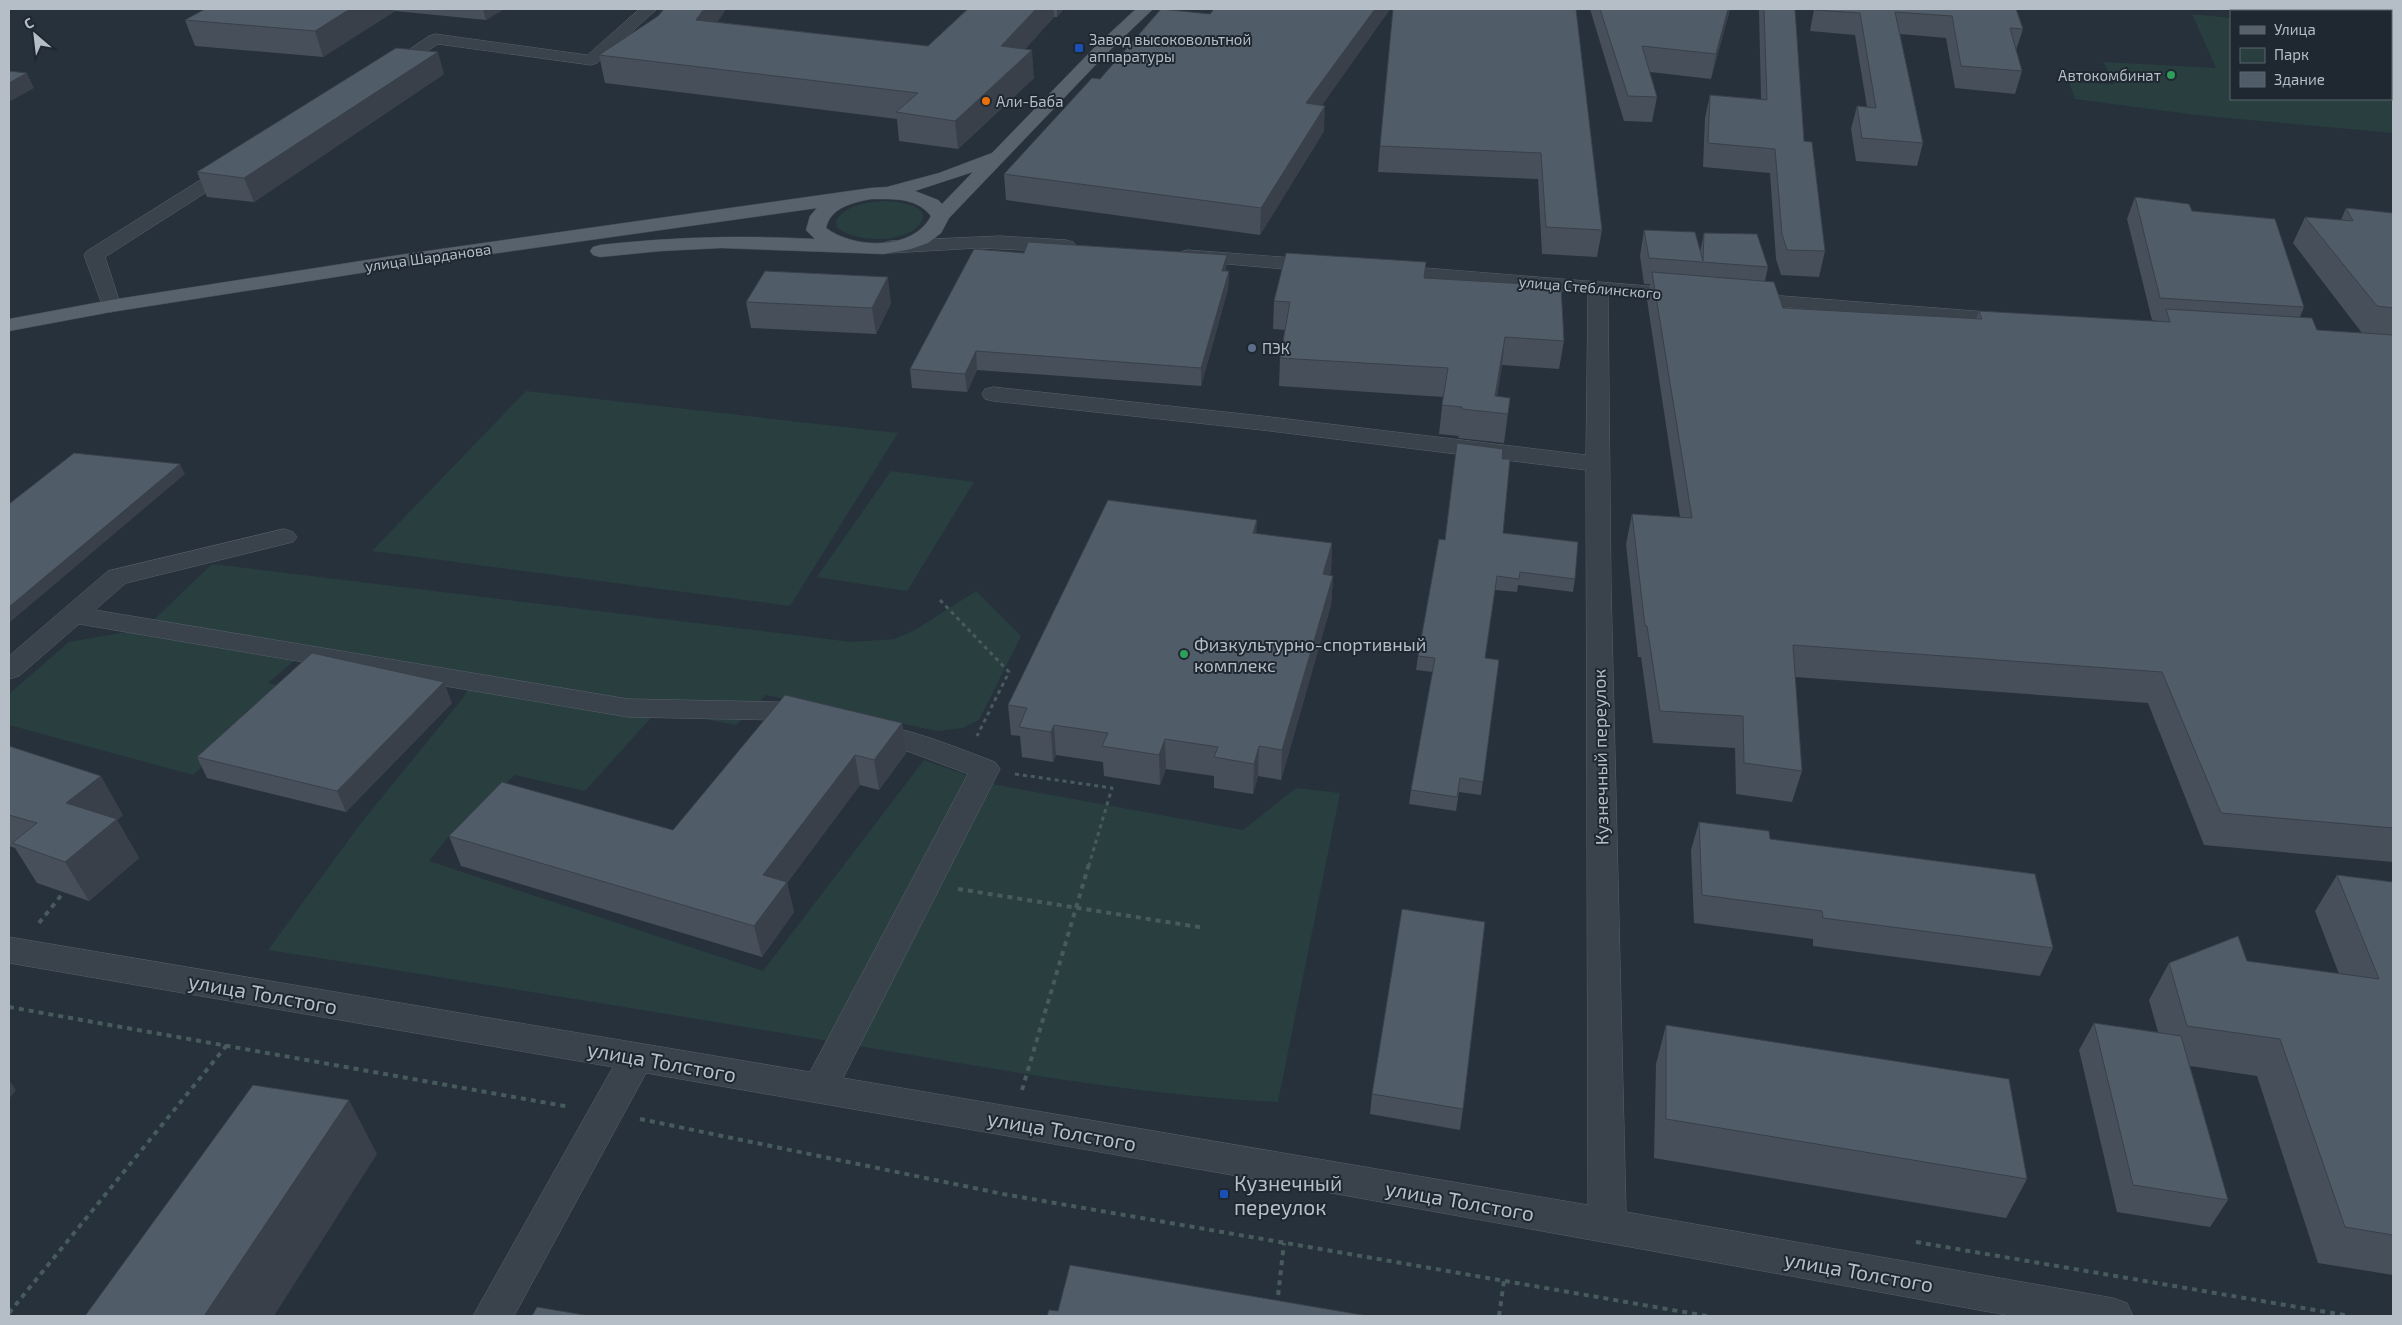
<svg xmlns="http://www.w3.org/2000/svg" width="2402" height="1325" font-family="'Exo 2',sans-serif">
<rect width="100%" height="100%" fill="#26313c"/>
<g fill="#293e3e">
<polygon points="2192,14 2231,18 2231,99 2391,99 2391,48 2393,50 2393,133 2196,115 2075,99 2069,82 2115,84 2103,62 2216,68"/>
<path d="M882,201C892,201 935,204 920,224C905,244 854,243 837,227L836,221C845,205 865,203 882,201Z"/>
<polygon points="526,391 898,433 790,606 372,551"/>
<polygon points="891,471 974,482 907,591 817,577"/>
<path d="M212,564L852,642L894,639L915,630L976,591L1021,636L979,720L963,728L937,731L766,695L736,725L658,710L585,791L515,775L448,837L429,861L763,971L924,760L992,784L1243,830L1296,788L1340,793L1278,1102C1119,1094 962,1063 805,1037C626,1007 447,978 268,950L361,823L462,699L475,677L309,648L268,683L288,688L193,775L9,725V694L69,642L144,629Z"/>
</g>
<g fill="none" stroke-linecap="round" stroke-linejoin="round">
<defs>
<g id="minor">
<polygon points="640,9 657,9 597,63 591,65 438,44 392,74 380,74 378,71 429,36 435,34 587,55"/>
<polygon points="235,161 241,162 244,166 241,170 105,257 121,306 118,310 111,312 104,310 84,255 87,251 229,162"/>
<polygon points="1000,236 1066,240 1073,242 1076,246 1073,250 1066,252 978,248 890,253 883,251 880,247 883,243 890,241"/>
<polygon points="1188,250 1320,260 1327,262 1330,266 1327,270 1320,272 1181,260 1178,256 1181,252"/>
<path d="M1388,265L1686,289L1693,291L1696,295L1693,299L1686,301L1608,295L1611,587L1626,1212L2113,1298L2127,1303L2133,1316H2012L1232,1175L646,1073L514,1316H473L613,1067L9,963V937L810,1072L968,774L910,752L859,740L855,733L859,726C888,718 965,751 995,762L1000,769L843,1078L1588,1205L1586,470L1262,430L993,401L985,399L982,394L985,389L993,387L1262,416L1586,455L1588,293L1381,275L1378,271L1381,267Z"/>
<polygon points="1744,293 2013,314 2020,316 2024,320 2020,324 2013,326 1737,303 1734,299 1737,295"/>
<polygon points="284,529 293,532 297,537 293,542 126,583 95,610 628,699 778,702 818,711 822,718 818,725 808,728 778,720 628,717 79,624 19,676 9,679 9,656 108,571"/>
</g>
<path id="major" d="M1136,9H1153L1107,53L949,218L941,233L928,243L911,249L884,254L721,248L661,251L600,257L593,255L590,251L593,247L600,245C672,237 743,235 815,239L806,230L810,216L817,208L399,267L111,312L9,331V319L111,300L399,255L871,188L887,187L939,173L992,153L1095,47ZM973,172L942,204L938,200L915,191ZM871,199C893,199 916,197 931,216C913,251 854,249 826,228C831,207 852,203 871,199Z"/>
</defs>
<use href="#minor" stroke="#58616a" stroke-width="1"/>
<use href="#major" stroke="#434c55" stroke-width="1"/>
<g stroke="#485b5c" stroke-width="3" stroke-dasharray="4 4" stroke-linecap="butt">
<polyline points="940,600 1009,672 977,736"/>
<polyline points="1015,774 1112,788 1089,865"/>
</g>
<g stroke="#485b5c" stroke-width="4" stroke-dasharray="5 5" stroke-linecap="butt">
<polyline points="958,889 1205,928"/>
<polyline points="39,923 63,893"/>
<polyline points="9,1007 570,1107"/>
<polyline points="1022,1090 1089,864"/>
<polyline points="640,1119 1003,1194 1707,1316"/>
<polyline points="1916,1242 2350,1316"/>
<polyline points="1277,1305 1284,1243"/>
<polyline points="9,1313 227,1045"/>
<polyline points="1499,1316 1504,1281"/>
</g>
<use href="#minor" fill="#3a434c" fill-rule="evenodd"/>
<use href="#major" fill="#58626c" fill-rule="evenodd"/>
</g>
<g fill="#464f5a">
<polygon points="205,9 504,9 486,20 395,11 323,57 195,46 185,20"/>
<polygon points="726,9 717,22 928,46 966,10 950,9 1064,9 1057,17 1054,17 1025,49 1034,78 958,149 899,141 897,119 605,83 599,55"/>
<polygon points="1390,9 1322,105 1324,131 1260,235 1006,200 1004,174 1100,79 1210,14"/>
<polygon points="1576,9 1602,230 1597,257 1542,254 1538,179 1378,172 1380,146"/>
<polygon points="1590,9 1730,9 1711,79 1650,72 1657,97 1652,122 1624,121"/>
<polygon points="1759,9 1795,9 1804,141 1825,251 1819,277 1781,275 1776,259 1770,173 1703,167 1705,118 1710,95 1761,99"/>
<polygon points="1814,9 2016,9 2023,29 2016,50 2022,71 2015,94 1955,88 1946,38 1900,34 1923,143 1917,166 1856,161 1851,129 1857,106 1867,107 1855,35 1810,31"/>
<polygon points="444,74 254,202 207,197 197,172"/>
<polygon points="2135,197 2192,211 2304,307 2300,317 2317,330 2362,333 2293,243 2305,217 2341,220 2346,208 2393,213 2393,862 2204,845 2148,703 1795,677 1802,771 1792,802 1736,794 1735,748 1653,743 1641,657 1638,657 1626,544 1632,514 1680,517 1647,300 1650,284 1644,284 1640,256 1644,230 1700,252 1704,233 1768,267 1765,281 1783,308 1976,319 1979,311 2161,322 2152,320 2127,219"/>
<polygon points="1426,262 1425,278 1564,341 1559,369 1502,365 1497,396 1510,398 1504,443 1458,438 1459,436 1439,434 1443,397 1279,386 1280,358 1285,330 1273,329 1274,301"/>
<polygon points="1227,271 1229,271 1228,289 1201,386 977,370 967,392 912,388 910,369"/>
<polygon points="746,302 891,303 876,334 751,328"/>
<polygon points="1502,459 1503,533 1575,579 1573,592 1518,585 1517,592 1495,590 1485,658 1499,660 1481,795 1459,792 1456,811 1409,804 1411,790 1433,672 1416,670 1418,656 1445,540"/>
<polygon points="1332,543 1331,572 1330,575 1333,576 1331,605 1281,780 1258,776 1253,794 1214,788 1214,776 1166,769 1160,785 1104,776 1103,762 1056,755 1053,762 1022,757 1020,736 1011,735 1008,705"/>
<polygon points="452,703 346,812 207,778 197,757"/>
<polygon points="902,723 906,753 879,790 860,785 787,883 794,912 762,957 461,866 449,836 673,830"/>
<polygon points="9,746 123,815 117,820 139,858 89,901 37,883 15,848 9,846"/>
<polygon points="1699,822 1770,839 2053,948 2040,976 1813,946 1813,939 1694,923 1691,850"/>
<polygon points="2337,875 2393,882 2393,1275 2318,1263 2257,1076 2190,1066 2228,1200 2210,1227 2117,1212 2079,1050 2094,1023 2158,1032 2149,1000 2169,963 2247,961 2339,974 2315,911"/>
<polygon points="1666,1025 2027,1179 2006,1218 1654,1158 1656,1064"/>
<polygon points="1372,1094 1463,1109 1460,1130 1370,1114"/>
</g>
<g fill="#39404a">
<polygon points="350,9 395,9 395,11 323,57 315,31"/>
<polygon points="483,9 504,9 486,20"/>
<polygon points="704,9 726,9 701,47 696,20"/>
<polygon points="1036,9 1054,9 1054,17 1003,74 1001,46"/>
<polygon points="1057,9 1064,9 1057,17"/>
<polygon points="1375,9 1390,9 1305,129 1306,103"/>
<polygon points="1728,9 1730,9 1711,79 1716,54"/>
<polygon points="1032,50 1034,78 958,149 955,121"/>
<polygon points="438,52 444,74 254,202 244,178"/>
<polygon points="27,73 34,88 9,102 9,83"/>
<polygon points="1325,106 1324,131 1260,235 1261,208"/>
<polygon points="1227,255 1226,273 1222,271"/>
<polygon points="1229,271 1228,289 1201,386 1201,368"/>
<polygon points="888,277 891,303 876,334 872,308"/>
<polygon points="1505,337 1502,365 1494,413 1495,396"/>
<polygon points="976,351 977,370 967,392 965,374"/>
<polygon points="180,464 185,474 9,623 9,607"/>
<polygon points="1257,520 1256,549 1253,533"/>
<polygon points="1332,543 1331,572 1321,603 1323,574"/>
<polygon points="1333,576 1331,605 1281,780 1282,750"/>
<polygon points="444,682 452,703 346,812 337,791"/>
<polygon points="902,723 906,753 879,790 874,760"/>
<polygon points="1054,725 1056,755 1053,762 1051,732"/>
<polygon points="1165,739 1166,769 1160,785 1159,755"/>
<polygon points="1259,746 1258,776 1253,794 1254,764"/>
<polygon points="855,755 860,785 787,883 794,912 762,957 754,926 763,875"/>
<polygon points="101,776 123,815 117,820 139,858 89,901 65,862 66,803"/>
<polygon points="9,1080 16,1090 9,1099"/>
<polygon points="349,1100 377,1154 274,1316 204,1316"/>
</g>
<g fill="#515c69" stroke="#39404a">
<polygon points="205,9 350,9 315,31 185,20"/>
<polygon points="664,9 704,9 696,20 928,46 968,9 1036,9 1001,46 1032,50 955,121 896,112 918,93 599,55 658,16"/>
<polygon points="1161,9 1210,14 1214,9 1375,9 1306,103 1325,106 1261,208 1004,174 1092,78 1100,79"/>
<polygon points="1393,9 1576,9 1602,230 1546,227 1541,153 1380,146"/>
<polygon points="1600,9 1728,9 1716,54 1642,46 1657,97 1628,96"/>
<polygon points="1764,9 1795,9 1804,141 1812,142 1825,251 1787,250 1782,234 1775,149 1708,143 1710,95 1767,100"/>
<polygon points="1815,9 2016,9 2023,29 2010,28 2022,71 1961,66 1952,16 1895,12 1923,143 1862,138 1857,106 1876,108 1860,13 1815,10"/>
<polygon points="396,48 438,52 244,178 197,172"/>
<polygon points="9,71 27,73 9,83"/>
<polygon points="2135,197 2189,204 2192,211 2275,219 2304,307 2160,298"/>
<polygon points="2346,208 2393,213 2393,308 2377,306 2305,217 2353,221"/>
<polygon points="1644,230 1695,232 1703,261 1704,233 1757,234 1768,267 1649,258"/>
<polygon points="1028,242 1227,255 1222,271 1229,271 1201,368 976,351 965,374 910,369 974,249 1024,253"/>
<polygon points="1286,253 1426,262 1424,278 1561,286 1564,341 1505,337 1495,396 1510,398 1508,414 1462,409 1462,407 1442,405 1448,368 1280,358 1290,302 1274,301"/>
<polygon points="765,271 888,277 872,308 746,302"/>
<polygon points="1652,272 1774,282 1783,308 1982,319 1979,311 2170,322 2166,309 2312,318 2317,330 2393,335 2393,828 2221,813 2162,672 1793,645 1802,771 1744,763 1743,716 1660,711 1647,626 1645,626 1632,514 1692,518"/>
<polygon points="1457,443 1503,449 1502,459 1510,459 1503,533 1578,542 1575,579 1520,572 1519,579 1497,576 1485,658 1499,660 1483,782 1460,778 1457,797 1411,790 1435,658 1418,656 1439,539 1445,540"/>
<polygon points="74,453 180,464 9,607 9,504"/>
<polygon points="1108,500 1257,520 1253,533 1332,543 1323,574 1333,576 1282,750 1259,746 1254,764 1214,757 1218,747 1165,739 1159,755 1102,746 1108,733 1054,725 1051,732 1019,727 1027,708 1008,705"/>
<polygon points="312,653 444,682 337,791 197,757"/>
<polygon points="785,695 902,723 874,760 855,755 763,875 787,882 754,926 449,836 502,782 673,830"/>
<polygon points="9,746 101,776 66,803 117,819 65,862 12,843 37,823 9,815"/>
<polygon points="1699,822 1769,831 1770,839 2035,874 2053,948 1823,918 1822,911 1702,895"/>
<polygon points="2337,875 2393,882 2393,1235 2345,1227 2280,1039 2187,1026 2169,963 2238,936 2247,961 2379,979"/>
<polygon points="1402,909 1485,922 1463,1109 1372,1094"/>
<polygon points="2094,1023 2181,1036 2228,1200 2133,1185"/>
<polygon points="1666,1025 2009,1079 2027,1179 1666,1119"/>
<polygon points="253,1085 349,1100 204,1316 85,1316"/>
<polygon points="1070,1265 1368,1316 1047,1316 1049,1310 1058,1311"/>
<polygon points="537,1307 590,1316 532,1316"/>
</g>
<g fill="#1a4fb4" stroke="#1f2831" stroke-width="2">
<rect x="1074" y="43" width="10" height="10" rx="2.5"/>
<rect x="1219" y="1189" width="10" height="10" rx="2.5"/>
</g>
<g fill="#2e9e5b" stroke="#1f2831" stroke-width="2">
<circle cx="2171" cy="75" r="5"/>
<circle cx="1184" cy="654" r="5"/>
</g>
<circle fill="#e8710a" stroke="#1f2831" stroke-width="2" cx="986" cy="101" r="5"/>
<circle fill="#5c6f8a" stroke="#1f2831" stroke-width="2" cx="1252" cy="348" r="5"/>
<g text-anchor="middle" dominant-baseline="central" stroke-width="4" stroke-linejoin="round" paint-order="stroke">
<g font-size="15" fill="#b5bec7" stroke="#1f2831" text-anchor="start">
<text x="1089" y="39">Завод высоковольтной<tspan x="1089" dy="17">аппаратуры</tspan></text>
<text x="2161" y="75" text-anchor="end">Автокомбинат</text>
<text x="996" y="101">Али-Баба</text>
<text x="1262" y="348">ПЭК</text>
</g>
<g font-size="15" fill="#b5bec7" stroke="#1f2831">
<text transform="translate(428 257) rotate(-8)">улица Шарданова</text>
<text transform="translate(1590 287) rotate(5)">улица Стеблинского</text>
</g>
<g font-size="18" fill="#b5bec7" stroke="#1f2831" text-anchor="start">
<text x="1194" y="644">Физкультурно-спортивный<tspan x="1194" dy="21">комплекс</tspan></text>
</g>
<g font-size="18" fill="#b5bec7" stroke="#1f2831">
<text transform="translate(1600 757) rotate(-91)">Кузнечный переулок</text>
</g>
<g font-size="21" fill="#b5bec7" stroke="#1f2831">
<text transform="translate(263 993) rotate(10)">улица Толстого</text>
<text transform="translate(662 1061) rotate(10)">улица Толстого</text>
<text transform="translate(1062 1130) rotate(10)">улица Толстого</text>
<text transform="translate(1460 1200) rotate(10)">улица Толстого</text>
<text transform="translate(1859 1271) rotate(10)">улица Толстого</text>
</g>
<g font-size="21" fill="#b5bec7" stroke="#1f2831" text-anchor="start">
<text x="1234" y="1182">Кузнечный<tspan x="1234" dy="24">переулок</tspan></text>
</g>
</g>
<rect width="2402" height="1325" fill="none" stroke="#b5bec7" stroke-width="20"/>
<rect x="2230" y="10" width="162" height="90" fill="#1f2831" stroke="#5b646d"/>
<rect x="2240" y="26" width="25" height="8" fill="#58626c" stroke="#5b646d"/>
<text x="2274" y="35" font-size="15" fill="#b5bec7">Улица</text>
<rect x="2240" y="48" width="25" height="15" fill="#293e3e" stroke="#5b646d"/>
<text x="2274" y="60" font-size="15" fill="#b5bec7">Парк</text>
<rect x="2240" y="72" width="25" height="15" fill="#515c69" stroke="#5b646d"/>
<text x="2274" y="85" font-size="15" fill="#b5bec7">Здание</text>
<g transform="translate(35 35) rotate(332)" stroke="#1f2831" stroke-width="4" paint-order="stroke">
<path d="M0-4L9 19L0 12L-9 19Z" fill="#b5bec7"/>
<text y="-8" font-size="14" font-weight="bold" text-anchor="middle" fill="#b5bec7">С</text>
</g>
</svg>
